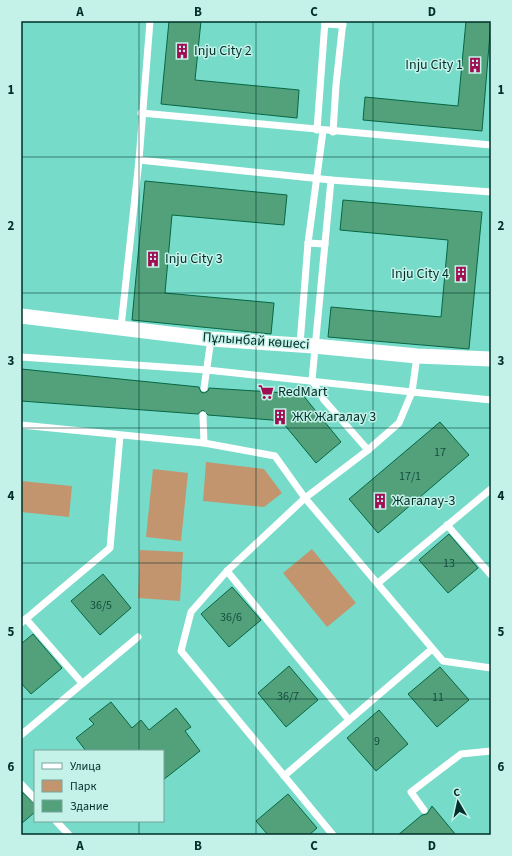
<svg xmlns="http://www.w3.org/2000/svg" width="512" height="856" font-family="'Source Sans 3',sans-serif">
<rect width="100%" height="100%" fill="#77dbca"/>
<g fill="#c2956f">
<polygon points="206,462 264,469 282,493 264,507 203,501"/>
<polygon points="153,469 188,473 181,541 146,537"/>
<polygon points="21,481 72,486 69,517 21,512"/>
<polygon points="312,549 356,603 327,627 283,573"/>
<polygon points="140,550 183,552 180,601 138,598"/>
</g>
<g fill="#52a17b" stroke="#076643">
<polygon points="169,21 201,21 195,80 299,90 297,118 161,104"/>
<polygon points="466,21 491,21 482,131 363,120 365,97 458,106"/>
<polygon points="145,181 287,195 284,225 172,215 165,293 274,303 271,334 132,320"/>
<polygon points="343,200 482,212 469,349 328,337 331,307 441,317 448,240 340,230"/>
<polygon points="21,369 199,387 201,392 204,393 208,391 209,388 302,394 341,442 316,463 283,423 272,420 208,415 203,410 198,414 21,401"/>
<polygon points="440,422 469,455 378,533 349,499"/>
<polygon points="449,534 478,568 448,593 419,560"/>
<polygon points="103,574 131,608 100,635 71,601"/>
<polygon points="232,587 261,620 229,647 201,614"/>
<polygon points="33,634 62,668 31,694 21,683 21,644"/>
<polygon points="289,666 318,700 286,727 258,693"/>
<polygon points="440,667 469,700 437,727 408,694"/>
<polygon points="111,702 132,728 141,720 149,730 176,708 191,727 185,731 200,751 163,780 163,751 86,751 76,738 94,724 89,719"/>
<polygon points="379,710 408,744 376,771 347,738"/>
<polygon points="21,791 35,804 35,812 21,824"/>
<polygon points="288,794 317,828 309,835 268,835 256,821"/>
<polygon points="432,806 456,835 398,835 422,815 427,814"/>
</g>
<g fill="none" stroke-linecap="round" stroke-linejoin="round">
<g stroke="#fff" stroke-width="7">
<polyline points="325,24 343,25"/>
<polyline points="141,113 491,145"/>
<polyline points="317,130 325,21"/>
<polyline points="333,132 336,85 343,21"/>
<polyline points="139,160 331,180 491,192"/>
<polyline points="331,180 312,380 324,400 368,450"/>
<polyline points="308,243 325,244"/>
<polyline points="121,327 139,160 150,21"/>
<polyline points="300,344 308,243 323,131"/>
<polyline points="21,357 207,370 412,392 417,356"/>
<polyline points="204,388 211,339"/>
<polyline points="203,415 204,443"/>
<polyline points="21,425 204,443 275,456 305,498 443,661 491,668"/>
<polyline points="447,525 491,575"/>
<polyline points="227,571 191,612 181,651 333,835"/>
<polyline points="378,583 491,489"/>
<polyline points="26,619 82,683"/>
<polyline points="21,623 110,548 120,436"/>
<polyline points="349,720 227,571 305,498 368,450 399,423 412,392 491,400"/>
<polyline points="21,735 138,637"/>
<polyline points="284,776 432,649"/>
<polyline points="21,784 35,799"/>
<polyline points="424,810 411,792 461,754 491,751"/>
<polyline points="56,821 69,835"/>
</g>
<polyline stroke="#fff" stroke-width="15" points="21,316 211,339 314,346 417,356 491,359"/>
</g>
<path fill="none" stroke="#012f29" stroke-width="1" stroke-opacity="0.55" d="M139,21V751M256,21V835M373,21V835M21,157H491M21,293H491M21,428H491M21,563H491M21,699H491M139,821V835"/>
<defs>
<symbol id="building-bare" viewBox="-9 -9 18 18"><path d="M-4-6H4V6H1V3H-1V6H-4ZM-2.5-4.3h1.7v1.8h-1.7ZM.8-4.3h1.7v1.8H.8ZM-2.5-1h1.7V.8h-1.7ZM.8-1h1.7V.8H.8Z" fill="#a10d53" stroke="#c4f2e8" stroke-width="2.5" paint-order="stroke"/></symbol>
<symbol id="supermarket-bare" viewBox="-9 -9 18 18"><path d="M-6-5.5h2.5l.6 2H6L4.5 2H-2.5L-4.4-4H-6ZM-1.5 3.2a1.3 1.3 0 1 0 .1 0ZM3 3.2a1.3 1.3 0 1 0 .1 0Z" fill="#a10d53" stroke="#c4f2e8" stroke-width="2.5" paint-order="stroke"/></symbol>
</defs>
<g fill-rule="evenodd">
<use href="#building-bare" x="171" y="40" width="22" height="22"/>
<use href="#building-bare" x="464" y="54" width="22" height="22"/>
<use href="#building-bare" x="142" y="248" width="22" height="22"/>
<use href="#building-bare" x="450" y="263" width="22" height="22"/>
<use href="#supermarket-bare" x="255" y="381" width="22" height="22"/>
<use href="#building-bare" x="269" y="406" width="22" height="22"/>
<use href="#building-bare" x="369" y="490" width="22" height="22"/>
</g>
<g text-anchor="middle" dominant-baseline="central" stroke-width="3" stroke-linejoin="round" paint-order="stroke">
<g font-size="12" fill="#154c3e">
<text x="440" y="452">17</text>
<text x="410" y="476">17/1</text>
<text x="449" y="563">13</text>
<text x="101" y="605">36/5</text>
<text x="231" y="617">36/6</text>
<text x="288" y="696">36/7</text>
<text x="438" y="697">11</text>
<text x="377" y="741">9</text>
</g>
<g font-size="14" fill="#012f29" stroke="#c4f2e8" text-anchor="start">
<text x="194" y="51">Inju City 2</text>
<text x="463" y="65" text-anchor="end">Inju City 1</text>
<text x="165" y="259">Inju City 3</text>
<text x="449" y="274" text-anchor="end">Inju City 4</text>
<text x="278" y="392">RedMart</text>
<text x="292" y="417">ЖК Жагалау 3</text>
<text x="392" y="501">Жагалау-3</text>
</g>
<g font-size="14" fill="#012f29" stroke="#c4f2e8">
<text transform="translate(256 341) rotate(4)">Пұлынбай көшесі</text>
</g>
</g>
<rect width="512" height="856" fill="none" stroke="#c4f2e8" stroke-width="44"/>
<rect x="34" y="750" width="130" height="72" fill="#c4f2e8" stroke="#76a49c"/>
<rect x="42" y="763" width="20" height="6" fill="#ffffff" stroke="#76a49c"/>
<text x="70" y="770" font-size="12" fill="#012f29">Улица</text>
<rect x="42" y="780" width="20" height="12" fill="#c2956f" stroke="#76a49c"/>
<text x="70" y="790" font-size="12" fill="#012f29">Парк</text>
<rect x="42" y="800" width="20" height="12" fill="#52a17b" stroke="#76a49c"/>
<text x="70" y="810" font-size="12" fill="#012f29">Здание</text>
<g transform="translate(458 802) rotate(351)" stroke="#c4f2e8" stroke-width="3" paint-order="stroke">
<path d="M0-3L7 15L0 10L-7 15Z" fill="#012f29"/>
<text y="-6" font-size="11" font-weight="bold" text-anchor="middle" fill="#012f29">С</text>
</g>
<rect x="22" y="22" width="468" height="812" fill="none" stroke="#012f29" stroke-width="1.5"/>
<g font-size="13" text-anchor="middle" font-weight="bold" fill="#012f29">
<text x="80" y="16">A</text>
<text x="198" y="16">B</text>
<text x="314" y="16">C</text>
<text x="432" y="16">D</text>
<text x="11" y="94">1</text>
<text x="501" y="94">1</text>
<text x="11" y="230">2</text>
<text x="501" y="230">2</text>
<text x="11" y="365">3</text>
<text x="501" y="365">3</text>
<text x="11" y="500">4</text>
<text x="501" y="500">4</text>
<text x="11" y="636">5</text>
<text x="501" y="636">5</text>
<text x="11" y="771">6</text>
<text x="501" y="771">6</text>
<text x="80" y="850">A</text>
<text x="198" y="850">B</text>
<text x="314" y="850">C</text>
<text x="432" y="850">D</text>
</g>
</svg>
